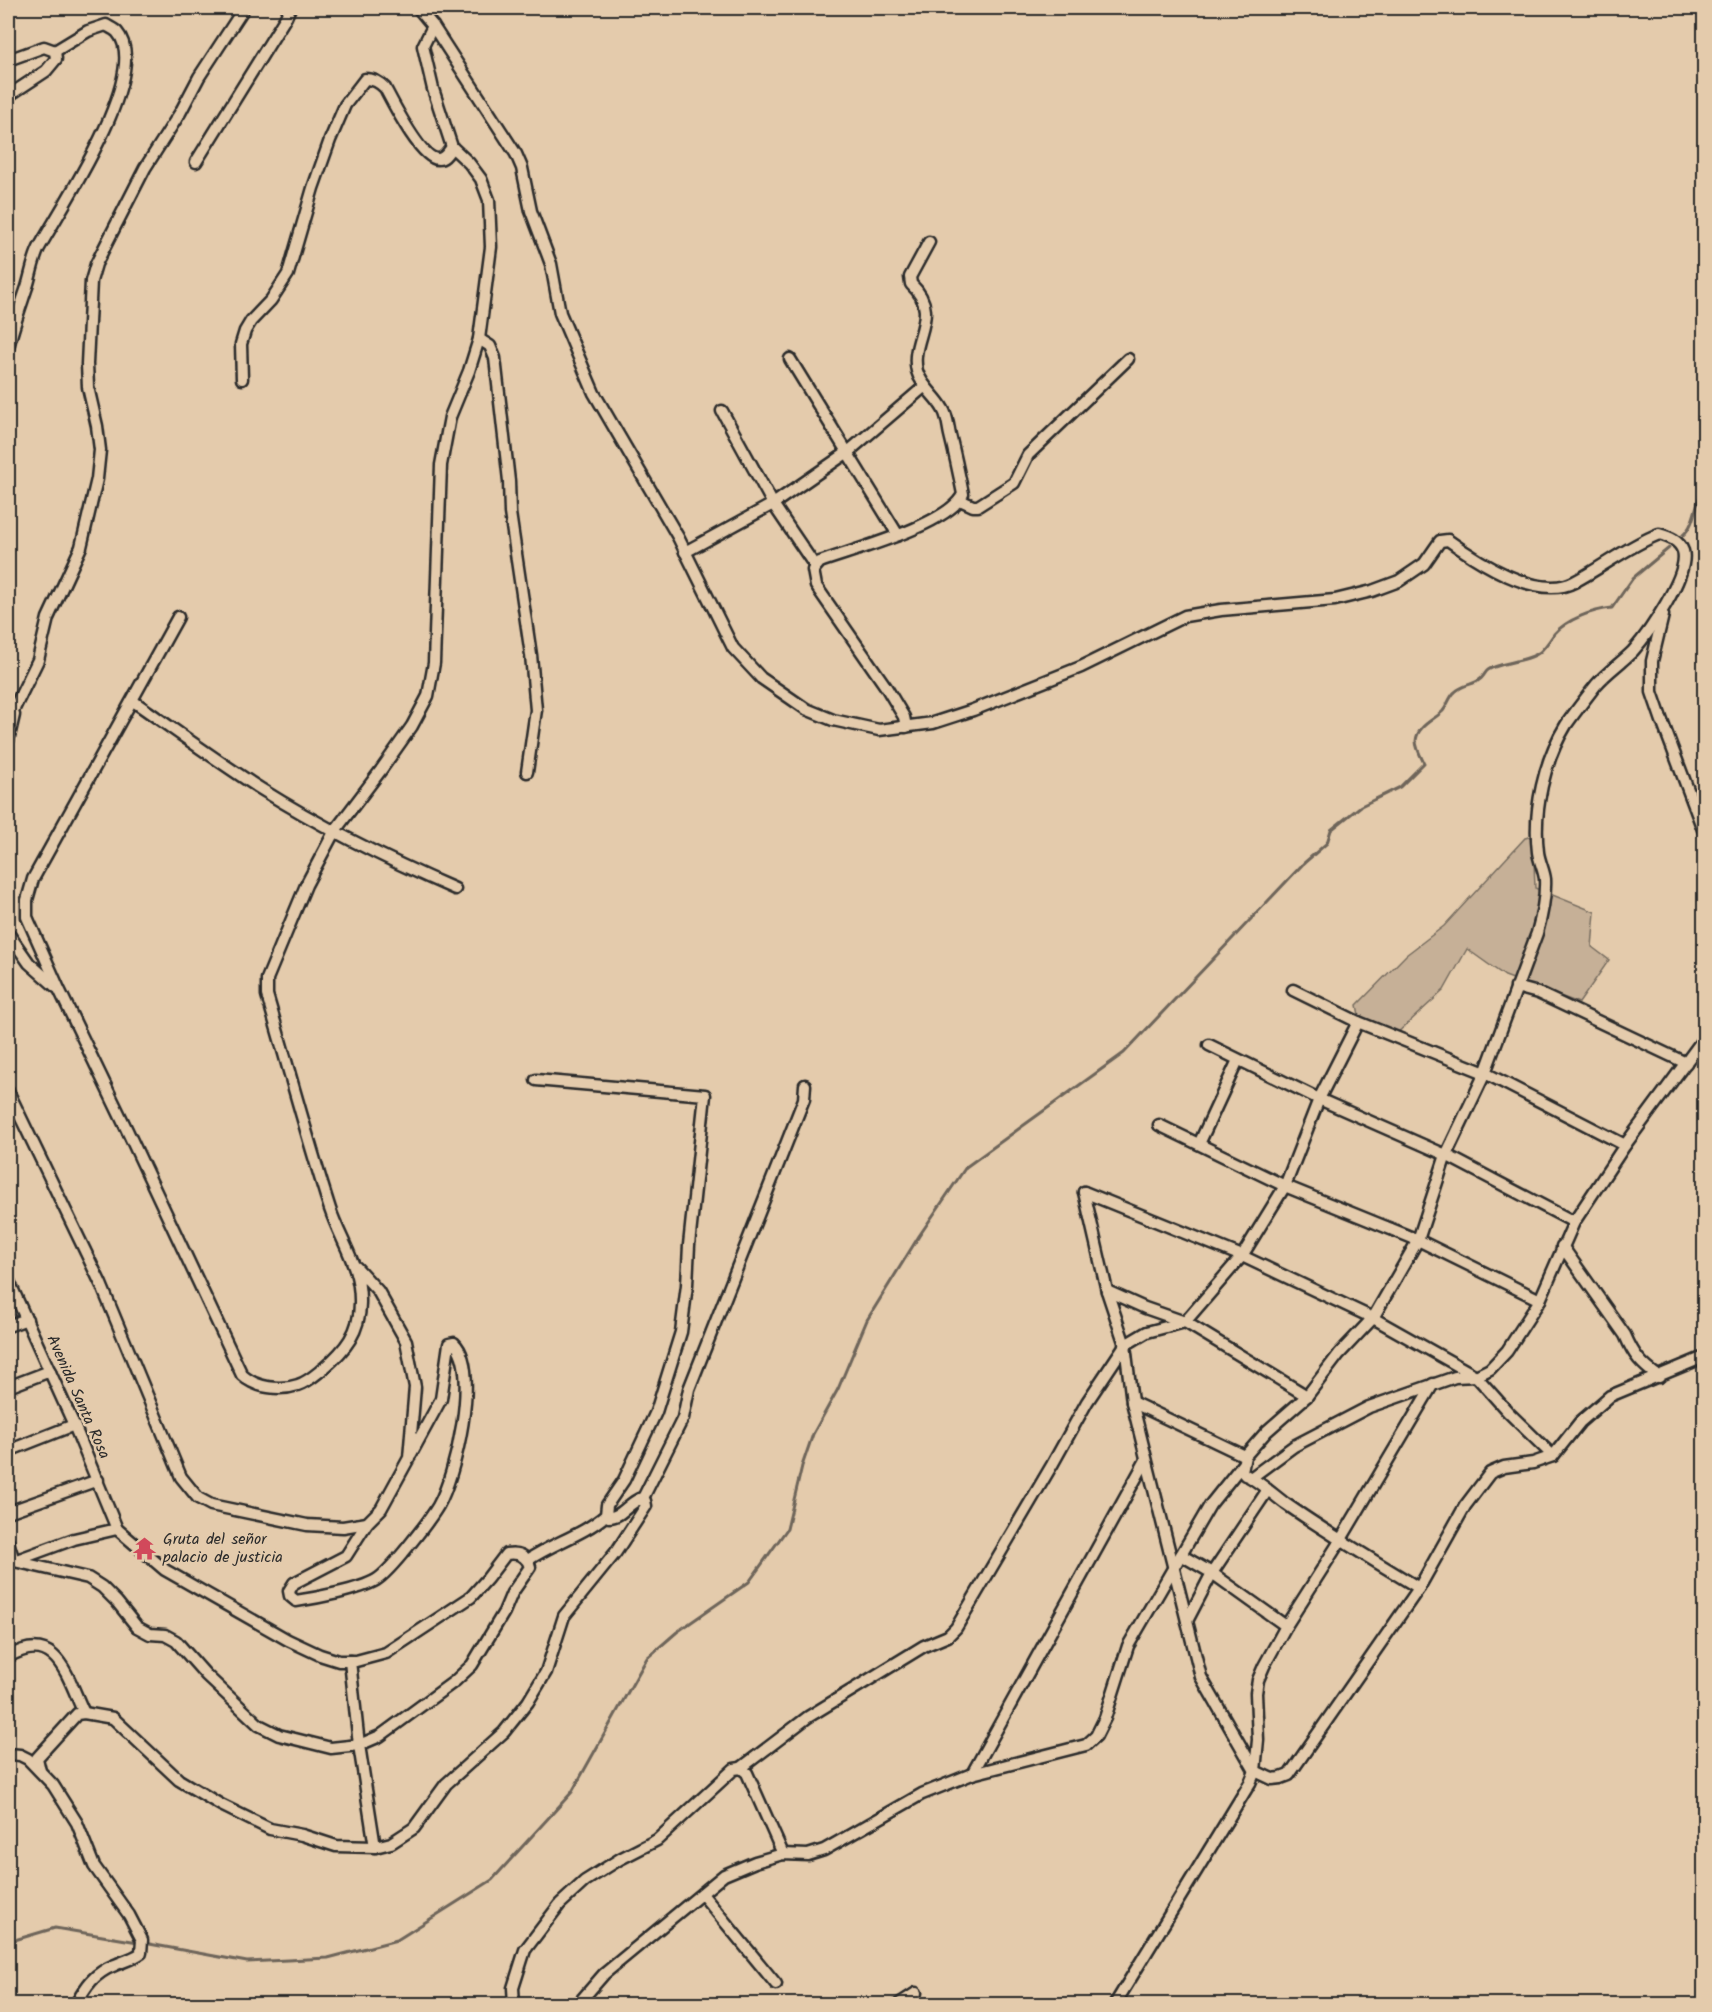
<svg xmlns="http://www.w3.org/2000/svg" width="1712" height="2012" font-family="Kalam,sans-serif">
<rect width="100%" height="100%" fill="#e4cbac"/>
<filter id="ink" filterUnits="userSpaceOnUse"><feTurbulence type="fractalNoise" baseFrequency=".0167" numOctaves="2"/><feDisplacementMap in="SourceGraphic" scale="12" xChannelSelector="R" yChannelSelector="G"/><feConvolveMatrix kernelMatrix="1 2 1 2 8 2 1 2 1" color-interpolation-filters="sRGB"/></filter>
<g filter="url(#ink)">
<polygon fill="#c6b097" stroke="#786e61" stroke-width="1.5" points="1533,836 1535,888 1595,912 1592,947 1609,960 1579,1003 1505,976 1467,949 1444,990 1396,1034 1359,1015 1357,1005 1406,955 1444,926 1525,838"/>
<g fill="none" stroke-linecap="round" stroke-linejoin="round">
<g stroke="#6e655a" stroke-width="3">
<polyline points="1704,427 1700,445 1704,447"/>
<path d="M1683,535C1696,524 1695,501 1704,487"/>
<polyline points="8,1942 55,1928 138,1942"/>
<path d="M144,1943L247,1962L328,1958L397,1940L492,1880L572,1792L647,1658L677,1632L749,1582L787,1529L802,1466L813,1434L838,1389L867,1320L919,1236L966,1167L1124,1053L1303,864L1327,843L1331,830L1361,806L1400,787L1424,763C1421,757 1416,748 1416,741C1417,726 1434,720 1443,711C1448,705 1449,697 1455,692C1463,684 1473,685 1479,680C1483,678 1485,672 1488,670C1499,662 1528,662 1540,652C1545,647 1550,640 1554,634C1567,619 1593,610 1612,608L1633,578L1669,548"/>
</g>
<defs>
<g id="street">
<path d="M418,8L433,26L516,154L522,168L531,211L551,264L560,313L594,393L678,537L733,648L761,678L806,709L833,720L879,730L933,723L973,710L1081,667L1185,616L1221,610L1335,600L1372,591L1399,581L1424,564L1440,541L1448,540C1477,561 1538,601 1574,582C1603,567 1628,546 1659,534C1669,537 1679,540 1683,551C1690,574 1648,634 1633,651C1621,663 1607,672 1596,685C1586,698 1575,712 1566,725C1544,761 1533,810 1538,852C1539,861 1544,870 1545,879C1546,897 1542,915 1537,933L1485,1073L1446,1155L1418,1240L1373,1318L1339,1354L1307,1396L1267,1431L1245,1456L1242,1471L1245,1475C1254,1477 1276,1497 1286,1504C1329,1534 1374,1561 1419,1588"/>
<polyline points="8,60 44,47 55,51 56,59 46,71 8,96"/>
<polyline points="196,162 286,17 290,8"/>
<polyline points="479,339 490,346 495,358 509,481 510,513 531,655 536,710 527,772"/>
<path d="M8,348C13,327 20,308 27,287C31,275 33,260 39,248C60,209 153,72 117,32C114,29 109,27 106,25L88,31L55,51"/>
<polyline points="790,359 898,535"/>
<path d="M242,379L241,344L245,331L251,321L271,300L288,274L313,188L330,140L345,105L365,79C374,79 379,82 385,88C393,103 421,159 438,159C445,159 448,152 452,147"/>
<polyline points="722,411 773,504 815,566"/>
<polyline points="960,500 973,506 978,506 1014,483 1028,455 1128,359"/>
<polyline points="685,552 773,504 848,452 925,386"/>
<polyline points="1663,615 1652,661 1652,692 1662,721 1704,832"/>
<path d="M178,617L33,879L27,900V917L59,989L126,1128L242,1375C256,1388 280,1391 298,1385C308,1382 315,1375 324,1368C345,1350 360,1332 360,1303C361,1266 341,1242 330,1209C307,1138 288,1066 267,995V979L306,885L334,832L381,770L412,726L428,696L434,663L441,465L450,417L469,371L479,339L491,247L489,200L481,179L469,163L452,147L433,89L423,46L433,26"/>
<path d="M133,701C175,730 217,761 261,789C323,828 388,860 455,889"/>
<polyline points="8,721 38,660 48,618 81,547 97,479 100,450 97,426 88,387 87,364 91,281 96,264 145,168 180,113 199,77 244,8"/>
<path d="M906,727L904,717L886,687L816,586L813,570L820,562C853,550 949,525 963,494C959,474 955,455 950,435C948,427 948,417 943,409C936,396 921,386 917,371C909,339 943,314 911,284L910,277L929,242"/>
<polyline points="8,741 14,715"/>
<polyline points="8,933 29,963 56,987"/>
<polyline points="1516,987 1538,993 1686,1063"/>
<polyline points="1293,990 1358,1022 1485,1073 1625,1145"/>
<polyline points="1209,1045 1319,1099 1446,1155 1574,1222"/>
<polyline points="8,1091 101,1284 181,1477 198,1498 211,1505 307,1525 343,1527 367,1523 381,1509 409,1458 415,1387 406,1341 378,1291 356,1267"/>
<polyline points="1159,1125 1285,1186 1418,1240 1540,1300"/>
<polyline points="1199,1144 1238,1060"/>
<polyline points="1084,1192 1107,1291 1125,1345 1132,1402 1201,1677 1255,1771 1272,1779 1281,1778 1289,1775 1419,1588 1465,1506 1490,1473 1504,1467 1533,1463 1553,1456 1580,1422 1610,1396 1704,1357"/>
<polyline points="1084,1192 1242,1256 1373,1318 1476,1376 1508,1412 1553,1456"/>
<path d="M1562,1246L1625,1335C1634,1356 1641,1364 1659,1377"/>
<path d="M8,1279L74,1425L117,1529L165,1570L288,1640L320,1655L339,1661H356L386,1653L471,1597L487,1579L506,1554C518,1552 527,1555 530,1567L512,1593L504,1612L472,1665L455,1681L380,1736L359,1745L331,1748L279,1735L259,1725L206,1675L176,1641L165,1635L150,1634L137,1627L117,1602L102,1587L88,1578L14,1561L8,1542"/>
<polyline points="1107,1291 1145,1308 1185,1322 1307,1396"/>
<polyline points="8,1326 27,1319"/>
<polyline points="8,1387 50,1371"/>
<polyline points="1132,1402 1245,1456"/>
<polyline points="8,1451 74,1425"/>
<polyline points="1252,1477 1294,1446 1369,1407 1455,1377 1476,1376 1490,1369 1507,1351 1540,1300 1574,1222 1625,1145 1704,1038"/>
<polyline points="643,1498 683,1418 689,1389 804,1099 805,1085"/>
<polyline points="8,1512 98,1480"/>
<path d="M367,1523L346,1556L294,1583L289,1591L290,1596L296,1601C316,1598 359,1590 376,1580C390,1572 429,1521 438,1506C455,1477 481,1369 454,1343L449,1344L441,1399L411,1454"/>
<polyline points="1181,1555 1212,1573 1286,1626"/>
<path d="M528,1560C553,1543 583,1535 606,1515L607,1505L624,1480L656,1412L681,1332L687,1285L689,1245L705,1095L536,1080"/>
<polyline points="14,1561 74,1539 117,1529"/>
<polyline points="1187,1621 1212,1573 1267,1491"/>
<path d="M8,1657C57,1628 67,1677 84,1713"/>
<polyline points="350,1661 359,1745 375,1847"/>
<path d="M8,1754L20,1755L28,1759L53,1785L77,1823L94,1866L129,1915L142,1940L141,1953C133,1959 124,1961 115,1965C94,1973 86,1986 76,2004"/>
<polyline points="741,1768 808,1717 924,1646 948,1636 956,1628 1052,1465 1087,1402 1125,1345 1147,1332 1185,1322 1242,1256 1285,1186 1319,1099 1358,1022"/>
<path d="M40,1771L37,1758L77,1714L84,1713L113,1718L179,1780L221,1805L270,1829L302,1835L336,1846L375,1847L391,1843L414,1828L446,1784L504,1732L528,1702L546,1672L564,1616L616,1552L646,1506L645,1501L643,1498C630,1500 623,1517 609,1517L606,1515"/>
<polyline points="972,1774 1146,1460"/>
<polyline points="702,1894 776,1984"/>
<polyline points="514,2004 513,1988 525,1950 560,1904 585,1881 620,1859 657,1840 734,1769 741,1768 747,1773 783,1854"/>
<polyline points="578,2004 604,1974 724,1875 755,1862 783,1854 808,1855 824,1850 922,1794 972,1774 1086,1745 1096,1736 1105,1718 1128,1646 1210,1505 1242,1465"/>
<polyline points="899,2004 916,1993"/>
<polyline points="1115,2004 1250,1783 1255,1771 1258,1740 1256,1693 1258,1680 1264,1666 1286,1626 1340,1541 1433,1384"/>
</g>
</defs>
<use href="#street" stroke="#2b2b2b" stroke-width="15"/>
<use href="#street" stroke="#e4cbac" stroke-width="10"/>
</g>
</g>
<defs>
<symbol id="temple-bare" viewBox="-9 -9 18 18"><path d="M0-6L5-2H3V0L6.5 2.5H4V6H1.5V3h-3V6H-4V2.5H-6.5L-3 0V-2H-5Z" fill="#d1495b" stroke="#e4cbac" stroke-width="2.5" paint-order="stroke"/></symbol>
</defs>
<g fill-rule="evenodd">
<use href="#temple-bare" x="128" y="1532" width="33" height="33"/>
</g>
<g text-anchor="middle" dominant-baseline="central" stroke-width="5" stroke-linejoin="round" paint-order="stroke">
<g font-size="16" fill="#2b2b2b" stroke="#e4cbac">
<text transform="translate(78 1397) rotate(66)">Avenida Santa Rosa</text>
</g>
<g font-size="16" fill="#2b2b2b" stroke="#e4cbac" text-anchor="start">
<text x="163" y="1539">Gruta del señor<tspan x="163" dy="18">palacio de justicia</tspan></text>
</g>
</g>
<rect width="1712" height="2012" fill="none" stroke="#e4cbac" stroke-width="30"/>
<rect x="15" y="15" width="1682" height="1982" fill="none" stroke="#2b2b2b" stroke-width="2" filter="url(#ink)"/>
</svg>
